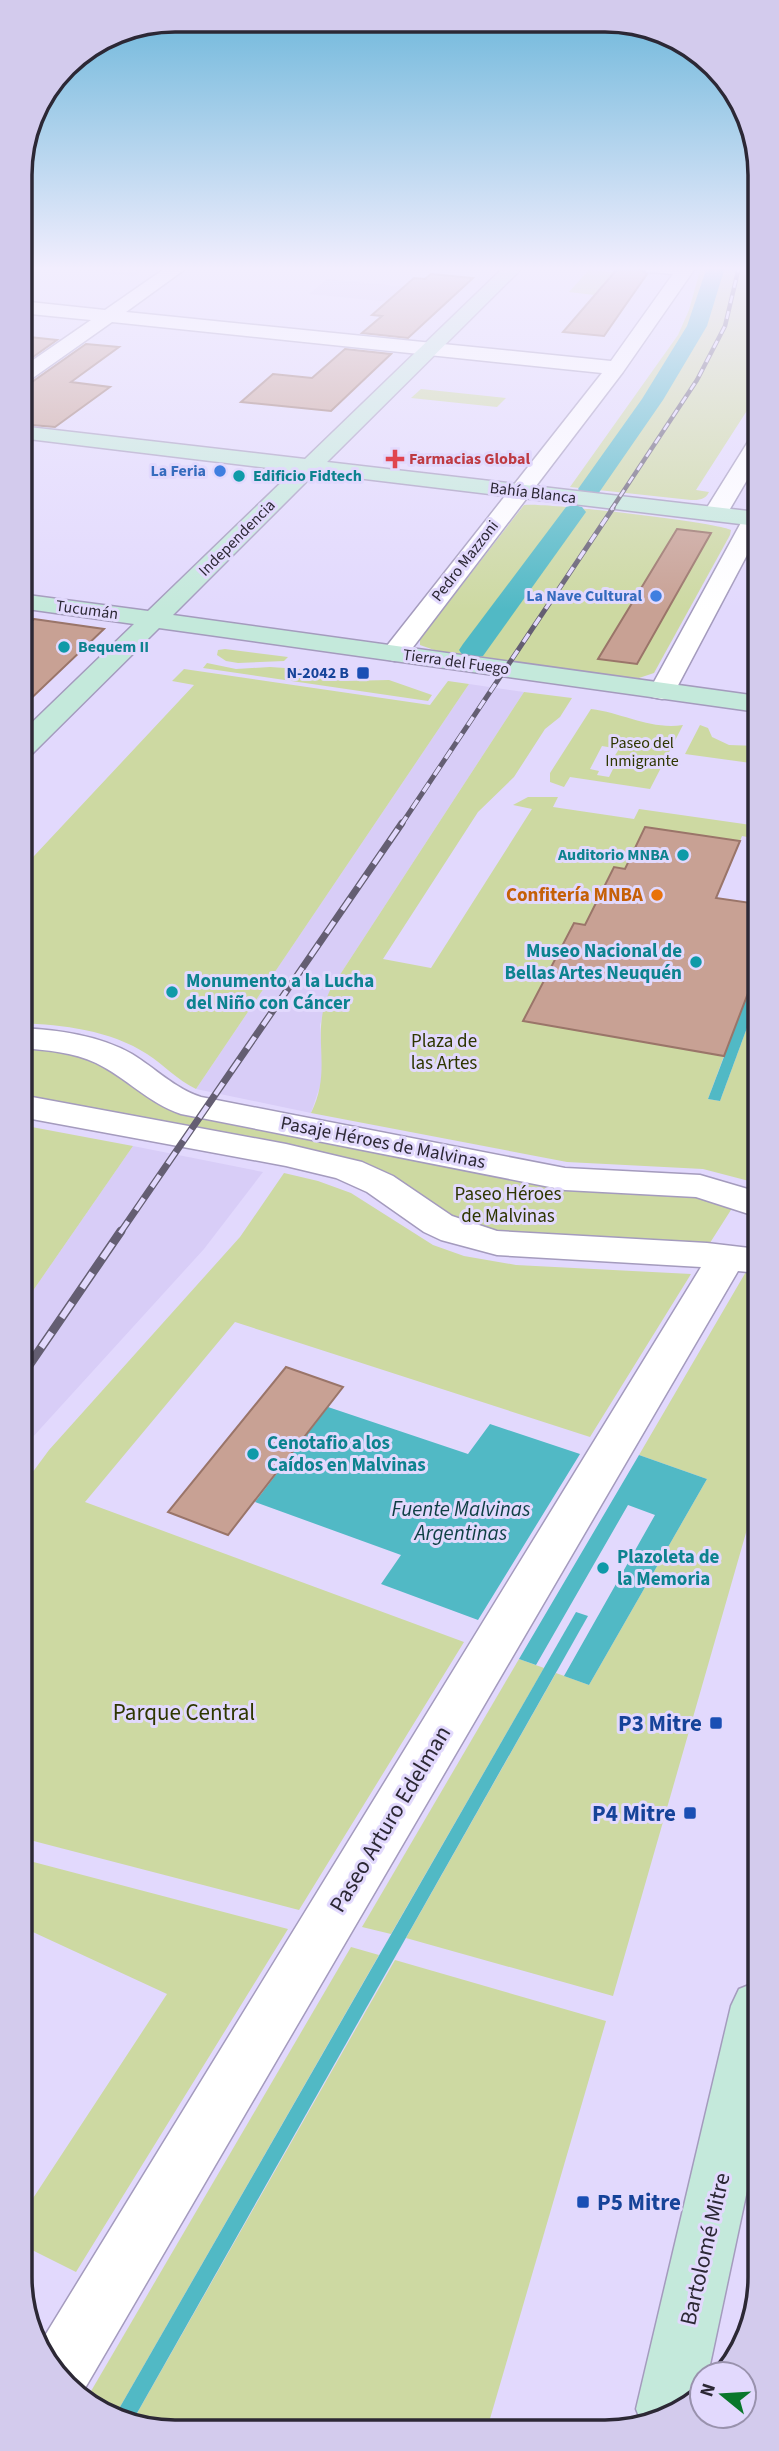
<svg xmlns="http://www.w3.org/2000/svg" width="779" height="2451" font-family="'Source Sans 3',sans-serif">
<rect width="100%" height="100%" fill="#e2d9fd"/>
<g fill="#d8cdf7">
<polygon points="44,267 130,267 145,269 134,276"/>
<polygon points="327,279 458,292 442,307 309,294"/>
<polygon points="469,684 524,692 330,990 320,1025 323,1077 311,1113 196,1089"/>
<polygon points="133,1146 263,1172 204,1249 21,1450 21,1308"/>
</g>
<g fill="#cdd9a2" fill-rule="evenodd">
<path d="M701,267H757V395L696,490L709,492C705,500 699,500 691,500L570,487L678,335L689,310Z"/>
<polygon points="589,270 648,275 633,294 563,332 594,295 569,292"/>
<polygon points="421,389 506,398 497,407 411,398"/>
<path d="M524,505C541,502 715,522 731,530L730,535L654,673L639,678L623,677L440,652L420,645V639Z"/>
<polygon points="225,649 288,657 284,661 238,663 226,661 217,655 218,650"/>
<polygon points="207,663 236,669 270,667 329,671 345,681 389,680 432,695 428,701 203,668"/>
<path d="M184,669L430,705L448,681L469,684L196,1089C177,1080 164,1065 147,1054C110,1030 63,1025 21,1023L20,871L194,685L172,681Z"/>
<path d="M524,692L572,698L560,717L545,729L514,777L478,812L383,959L431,968L532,809L513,805L528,797H558L553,807L634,819L639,809L758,826V839L742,836L740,841L645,827L625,869L613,868L585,925L574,923L524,1021L724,1056L708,1099L720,1101L758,998V1166L749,1181L703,1169L567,1162L311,1113C334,1066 309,1036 330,990Z"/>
<path d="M591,709C623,713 651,730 683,725L650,789L570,777L564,787L550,782V773ZM602,746L619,749L609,765L614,767L609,777L597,775L599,771L590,769Z"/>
<polygon points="700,725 708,728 712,737 729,745 758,746 758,764 685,754"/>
<polygon points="21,1044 89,1058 148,1095 736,1202 708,1246 478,1230 311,1152 21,1098"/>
<polygon points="21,1125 133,1146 21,1308"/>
<polygon points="284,1173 318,1181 351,1193 433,1245 464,1256 516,1265 691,1274 590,1437 235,1322 85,1502 464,1642 299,1910 22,1838 21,1488 49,1450 240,1237"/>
<polygon points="747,1270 758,1273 758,1491 613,1996 406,1938 556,1673 589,1685 707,1479 639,1455"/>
<polygon points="519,1659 544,1668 391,1934 362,1927"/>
<polygon points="22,1859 288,1929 76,2272 22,2245 22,2215 167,1994 22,1927"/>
<polygon points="351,1947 379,1955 116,2414 87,2398"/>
<polygon points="395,1960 606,2021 487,2429 144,2429 132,2422"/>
</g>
<g fill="#51b9c5">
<polygon points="758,967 758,998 720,1101 708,1099"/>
<polygon points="328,1407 468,1454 490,1424 580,1454 478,1620 381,1584 401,1555 255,1502"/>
<polygon points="639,1455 707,1479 589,1685 564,1676 655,1515 628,1505 536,1665 519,1659"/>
<polygon points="576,1612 588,1616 132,2422 116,2414"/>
</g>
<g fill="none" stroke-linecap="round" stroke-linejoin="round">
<g fill="#51b9c5" fill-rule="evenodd">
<polygon points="707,267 725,267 707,326 663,400 598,494 582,494 578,489 642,399 687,326"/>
<polygon points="574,505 582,507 586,512 483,656 473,658 463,656 459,650 463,644 566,507"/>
</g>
</g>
<g fill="#c8a194" stroke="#9a7569" stroke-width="2">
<polygon points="619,267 637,267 647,274 604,336 563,332"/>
<polygon points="431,274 473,278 408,338 362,333 382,316 372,315 414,278 425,279"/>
<polygon points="20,336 57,340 20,366"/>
<polygon points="86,344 119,347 71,382 110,387 55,427 20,424 20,386 29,384"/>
<polygon points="345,349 391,354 331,411 241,402 273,374 312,378"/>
<polygon points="677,529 711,533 637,664 598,659"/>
<polygon points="34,619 104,629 20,709 20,632"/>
<polygon points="645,827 740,841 716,898 758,904 758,967 724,1056 523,1021 574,923 585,925 614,867 625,869"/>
<polygon points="286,1367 343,1387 228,1535 168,1512"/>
</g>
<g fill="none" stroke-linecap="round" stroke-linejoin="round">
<defs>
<g id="street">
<polygon points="167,267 188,267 126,312 611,361 673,274 648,272 639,267 696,267 623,372 404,659 395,661 386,659 382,653 386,647 602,373 112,322 27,382 20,384 20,369 91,320 20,313 20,301 105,310"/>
<polygon points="757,439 757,463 727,514 723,519 707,519 703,514 746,445 749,440"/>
<polygon points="757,513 757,536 675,691 672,697 662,699 652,697 649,691 743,519 747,514"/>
<path d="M21,1028C58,1030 99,1035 132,1054C155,1068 174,1088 201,1097L565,1168L700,1175L758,1192V1217L696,1197L565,1190L181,1114C148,1103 127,1078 96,1063C73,1052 46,1050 21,1048Z"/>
<polygon points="21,1095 286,1144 362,1162 393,1176 452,1216 497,1231 707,1243 758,1249 758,1273 738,1271 81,2395 65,2386 41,2342 701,1267 497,1255 441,1240 424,1232 367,1192 336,1178 286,1166 21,1117"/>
</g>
<g id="secondary">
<polygon points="504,267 523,267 327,462 757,512 757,526 315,473 173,615 758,696 758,712 159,628 30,756 20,758 20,734 134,624 20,608 20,594 148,611 293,471 20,438 20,426 305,459"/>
<polygon points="759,1981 759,2134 708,2374 702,2374 702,2390 642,2424 636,2409 731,2006 739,1989"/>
</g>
</defs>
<use href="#street" stroke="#a49bbd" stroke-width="3"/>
<use href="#secondary" stroke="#a49bbd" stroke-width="3"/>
<use href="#street" fill="#fff" fill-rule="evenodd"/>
<use href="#secondary" fill="#c4e9db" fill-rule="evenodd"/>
<defs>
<polyline id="rail-far3" points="611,510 697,380 725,326 739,267"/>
<polyline id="rail-far2" points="401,825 613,508"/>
<polyline id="rail-far1" points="120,1233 402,823"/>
<polyline id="rail" points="21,1377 121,1231"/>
</defs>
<use href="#rail-far3" stroke="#645e72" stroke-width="4.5"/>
<use href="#rail-far2" stroke="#645e72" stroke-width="5"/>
<use href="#rail-far1" stroke="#645e72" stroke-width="7"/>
<use href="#rail" stroke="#645e72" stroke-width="9"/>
<use href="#rail-far3" stroke="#e2d9fd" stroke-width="2.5" stroke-dasharray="8" stroke-linecap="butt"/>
<use href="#rail-far2" stroke="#e2d9fd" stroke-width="3.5" stroke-dasharray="10" stroke-linecap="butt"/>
<use href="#rail-far1" stroke="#e2d9fd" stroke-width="4.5" stroke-dasharray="14" stroke-linecap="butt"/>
<use href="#rail" stroke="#e2d9fd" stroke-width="6" stroke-dasharray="18" stroke-linecap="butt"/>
</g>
<linearGradient id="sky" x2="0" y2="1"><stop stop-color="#6bb6da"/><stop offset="0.44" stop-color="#f2eefe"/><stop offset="1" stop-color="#f2eefe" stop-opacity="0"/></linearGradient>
<rect width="779" height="610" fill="url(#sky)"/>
<path fill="#e0444e" stroke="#e2d9fd" stroke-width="2.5" d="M391.5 448.5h7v7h7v7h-7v7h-7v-7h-7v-7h7z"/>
<g fill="#3f7fe0" stroke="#e2d9fd" stroke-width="2.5">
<circle cx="220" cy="471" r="7"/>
<circle cx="656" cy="596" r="7"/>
</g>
<g fill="#0f9aa8" stroke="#e2d9fd" stroke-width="2.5">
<circle cx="239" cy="476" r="7"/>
<circle cx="64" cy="647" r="7"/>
<circle cx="683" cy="855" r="7"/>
<circle cx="696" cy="962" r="7"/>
<circle cx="172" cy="992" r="7"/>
<circle cx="253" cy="1454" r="7"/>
<circle cx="603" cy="1568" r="7"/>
</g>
<g fill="#1a4fb4" stroke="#e2d9fd" stroke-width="2.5">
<rect x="356" y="666" width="14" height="14" rx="3.5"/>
<rect x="709" y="1716" width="14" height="14" rx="3.5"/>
<rect x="683" y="1806" width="14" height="14" rx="3.5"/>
<rect x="576" y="2195" width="14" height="14" rx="3.5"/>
</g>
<circle fill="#e8710a" stroke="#e2d9fd" stroke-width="2.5" cx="657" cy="895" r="7"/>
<g text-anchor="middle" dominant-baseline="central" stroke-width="6" stroke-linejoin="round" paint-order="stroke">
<g font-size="16" font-weight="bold" fill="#be3a42" stroke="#e2d9fd" text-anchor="start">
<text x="409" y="459">Farmacias Global</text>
</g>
<g font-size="16" font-weight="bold" fill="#366cbe" stroke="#e2d9fd" text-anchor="end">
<text x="206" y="471">La Feria</text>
<text x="642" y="596">La Nave Cultural</text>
</g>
<g font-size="16" font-weight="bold" fill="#0d838f" stroke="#e2d9fd" text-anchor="start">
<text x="253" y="476">Edificio Fidtech</text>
<text x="78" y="647">Bequem II</text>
<text x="669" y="855" text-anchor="end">Auditorio MNBA</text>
</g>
<g font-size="16" fill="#2c2835" stroke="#e2d9fd">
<text transform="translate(533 493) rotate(7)">Bahía Blanca</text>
<text transform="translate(237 538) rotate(-45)">Independencia</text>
<text transform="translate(465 561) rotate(-52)">Pedro Mazzoni</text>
<text transform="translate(87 610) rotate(8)">Tucumán</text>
<text transform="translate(456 662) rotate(8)">Tierra del Fuego</text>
</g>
<g font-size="16" font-weight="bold" fill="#164399" stroke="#e2d9fd" text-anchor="end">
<text x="349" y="673">N-2042 B</text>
</g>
<g font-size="16" fill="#2e3600" stroke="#e2d9fd">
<text x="642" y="743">Paseo del<tspan x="642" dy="18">Inmigrante</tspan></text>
</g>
<g font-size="19" font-weight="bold" fill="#c56008" stroke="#e2d9fd" text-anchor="end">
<text x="643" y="895">Confitería MNBA</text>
</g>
<g font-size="19" font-weight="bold" fill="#0d838f" stroke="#e2d9fd" text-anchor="start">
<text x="682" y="951" text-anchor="end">Museo Nacional de<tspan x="682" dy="22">Bellas Artes Neuquén</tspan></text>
<text x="186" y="981">Monumento a la Lucha<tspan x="186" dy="22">del Niño con Cáncer</tspan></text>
<text x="267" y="1443">Cenotafio a los<tspan x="267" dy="22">Caídos en Malvinas</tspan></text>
<text x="617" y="1557">Plazoleta de<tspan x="617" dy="22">la Memoria</tspan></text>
</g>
<g font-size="19" fill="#2e3600" stroke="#e2d9fd">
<text x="444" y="1041">Plaza de<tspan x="444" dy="22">las Artes</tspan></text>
<text x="508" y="1194">Paseo Héroes<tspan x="508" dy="22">de Malvinas</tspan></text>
</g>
<g font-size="19" fill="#2c2835" stroke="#e2d9fd">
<text transform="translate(383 1143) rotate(11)">Pasaje Héroes de Malvinas</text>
</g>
<g font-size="21" font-style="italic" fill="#0e3f44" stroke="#e2d9fd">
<text x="461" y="1509">Fuente Malvinas<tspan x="461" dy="24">Argentinas</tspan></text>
</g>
<g font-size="23" fill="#2e3600" stroke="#e2d9fd">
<text x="184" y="1712">Parque Central</text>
</g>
<g font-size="23" font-weight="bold" fill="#164399" stroke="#e2d9fd" text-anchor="end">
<text x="702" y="1723">P3 Mitre</text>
<text x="676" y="1813">P4 Mitre</text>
<text x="597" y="2202" text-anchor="start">P5 Mitre</text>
</g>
<g font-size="23" fill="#2c2835" stroke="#e2d9fd">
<text transform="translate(390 1819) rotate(-59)">Paseo Arturo Edelman</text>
<text transform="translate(705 2249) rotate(-77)">Bartolomé Mitre</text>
</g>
</g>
<path d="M0 0H779V2451H0ZM175 32H605A143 143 0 0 1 748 175V2277A143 143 0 0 1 605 2420H175A143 143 0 0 1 32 2277V175A143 143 0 0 1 175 32Z" fill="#d3cbed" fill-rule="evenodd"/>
<path fill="none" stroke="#2c2835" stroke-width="3.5" d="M175 32H605A143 143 0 0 1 748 175V2277A143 143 0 0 1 605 2420H175A143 143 0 0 1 32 2277V175A143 143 0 0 1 175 32Z"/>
<g transform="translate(723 2395) rotate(288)"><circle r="33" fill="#e2d9fd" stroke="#9992ad" stroke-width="2"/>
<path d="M0-5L12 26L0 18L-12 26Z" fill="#09772b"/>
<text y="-10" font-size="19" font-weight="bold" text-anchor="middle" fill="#2c2835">N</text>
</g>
</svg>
